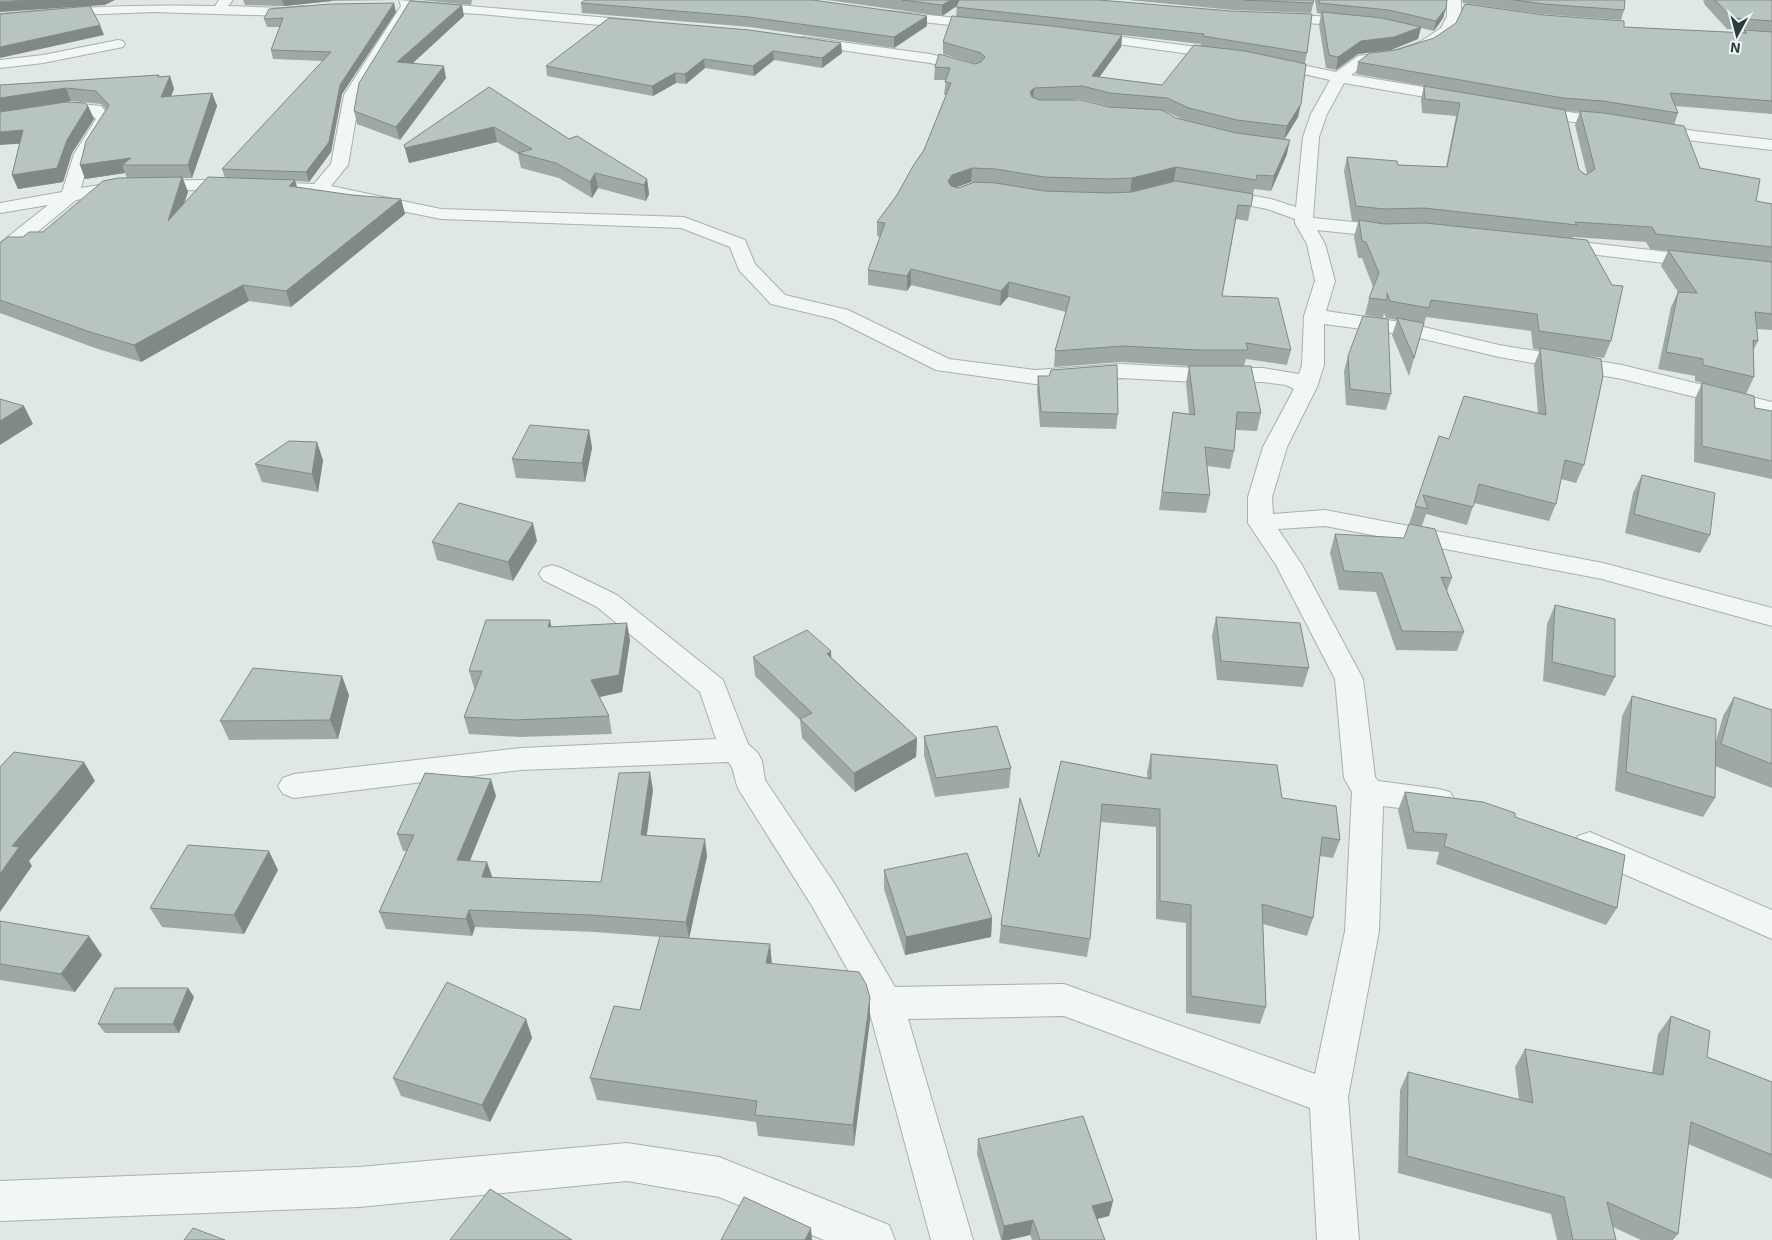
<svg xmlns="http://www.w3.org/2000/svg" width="1772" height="1240" font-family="'Exo 2',sans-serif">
<rect width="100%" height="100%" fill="#e0e8e7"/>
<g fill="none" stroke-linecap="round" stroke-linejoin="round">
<defs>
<g id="minor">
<path d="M219,0H233L228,6L284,8L304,6L311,10L304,14L284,16L153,12L77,15L0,22V14C72,7 143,4 215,6Z"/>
<path d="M399,0L644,21L651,25L644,29L479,14L412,10L360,95L348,165L331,186L441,209L684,217L745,240L755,264L785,295L848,310L949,359L1035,370L1121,364L1195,368H1263L1299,374L1302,365L1304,316L1315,281L1307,244L1295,223V219L1267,209L1210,198L1207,194L1210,190L1216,189L1271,199L1296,207L1303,137L1311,114L1330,80L1264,65L1262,62L1264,59L1269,58L1336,72L1358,56L1391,52L1420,42L1441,28L1447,16V0H1461V16L1454,30L1430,48L1393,60L1367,63L1351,75L1460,93L1466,95L1468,98L1466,101L1460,103L1344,83L1327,114L1319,137L1313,218L1393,226L1400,228L1402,232L1400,236L1393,238L1317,230L1325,244L1335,281L1326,311L1407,323L1499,345L1622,365L1772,402V416L1622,379L1499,357L1407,335L1324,324V365L1317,387L1287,447L1272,497L1273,514L1325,510L1603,563L1772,608V626L1602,579L1325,526L1278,529L1302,565L1363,679L1375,777L1378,781L1439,789L1450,792L1455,801L1450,810L1439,813L1383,806L1379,931L1348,1097L1359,1240H1317L1310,1108L1064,1016L908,1019L973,1240H931L868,1006L812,906L739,790C734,781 735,768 728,762L521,770L294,798L283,794L278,786L283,778L294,774L521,748L716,739L700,692L597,607L543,580L539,574L543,568L552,565L561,568L617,595L723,680L748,744L758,753L762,761L765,780L836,886L895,987L1064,984L1315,1074L1345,931L1352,792L1344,778L1335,679L1276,565L1248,523V497L1263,447L1294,389L1286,385L1263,382H1195L1121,378L1035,384L936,370L834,319L771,304L739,270L730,247L681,228L441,219L319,194L207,190L124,191L76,200L7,257L0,259V243L48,205L0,213V203L62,192L74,154L96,119L91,114L71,113L0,124V114L71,103L101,106L112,118L90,154L81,188L124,181L207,180L314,184L331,164L344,95L401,6Z"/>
<polygon points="889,11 988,21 995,25 988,29 884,18 882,15 884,12"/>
<polygon points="1274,14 1356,18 1363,22 1356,26 1269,21 1267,18 1269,15"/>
<polygon points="1086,32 1226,51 1231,52 1233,55 1231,58 1226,59 1081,39 1079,36 1081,33"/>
<polygon points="804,37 930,54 978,66 980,69 978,72 973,73 930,63 799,44 797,41 799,38"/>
<polygon points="118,40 123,41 125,44 123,47 43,63 0,68 0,60 43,55"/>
<polygon points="1529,106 1695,131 1772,140 1772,150 1695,141 1523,114 1521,111 1523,108"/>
<polygon points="1555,239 1772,264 1772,276 1548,249 1546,245 1548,241"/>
<polygon points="1590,832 1772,910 1772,939 1578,854 1574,845 1578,836"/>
<polygon points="627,1143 719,1157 889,1225 895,1240 824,1240 719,1197 627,1181 359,1207 0,1221 0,1181 359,1167"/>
</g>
</defs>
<use href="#minor" stroke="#a6b1b0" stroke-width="2"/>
<use href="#minor" fill="#f2f6f6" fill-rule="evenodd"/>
</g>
<g fill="#9ea9a7" fill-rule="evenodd">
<polygon points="243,0 397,0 332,1 284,6 245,5"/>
<polygon points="420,0 472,0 471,5"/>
<path d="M827,0H1099L1307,53L1305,63L1298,117L1284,140L1287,154L1271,191L1254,189L1248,221L1236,219L1222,296L1291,350L1287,365L1246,359L1244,366L1261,413L1257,431L1236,430L1234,451L1230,469L1207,466L1210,495L1206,513L1159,510L1173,412L1189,414L1186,383L1189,366L1121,362L1054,367L1055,351L1066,312L1008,297L1000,306L911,285L907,291L868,285V270L880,237L877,236V222L897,195L924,150L946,95H944L946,80H934L935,67L976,64L943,54V42L956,16L957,6L942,16ZM1122,35L1201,44V45L1162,85L1099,77L1121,47ZM1080,99L1108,106L1070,100ZM1163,111H1165L1186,121L1176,118ZM971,182H973L958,188L957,187Z"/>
<polygon points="1128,0 1314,0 1311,13 1233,10"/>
<polygon points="1315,0 1447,0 1443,18 1434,31 1421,28 1418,39 1391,50 1358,54 1336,70 1326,68 1319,25 1321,14 1317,13"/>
<polygon points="1462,0 1625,0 1624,10 1621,20 1541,14 1463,3"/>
<path d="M1703,0H1772V114L1675,106L1678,113L1674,125L1700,168L1756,201L1772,204V330L1757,329L1758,341L1753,351L1754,377L1746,394L1695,381V376L1658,369L1671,307L1678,292L1661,266L1668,251L1650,249L1646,242L1573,237L1572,239L1611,341L1604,358L1571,354L1584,465L1576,483L1561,479L1556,504L1549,521L1474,503L1467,525L1426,514L1422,526L1409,524L1439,436L1449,439L1538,413L1534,365L1540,350L1533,349L1531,331L1426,317L1409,376L1392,335L1397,320L1386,318L1384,313L1383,318L1365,315L1369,298L1373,287L1362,258H1358L1354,237L1358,222L1352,221L1344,171L1347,157L1398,165L1446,167L1456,116L1422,113L1421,99L1424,86L1356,74L1358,62L1624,27L1743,33L1744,30H1751L1727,29L1705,5ZM1565,111L1580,112L1575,125L1587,174L1586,175L1579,170Z"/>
<polygon points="581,3 927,26 894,48 750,27 582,13"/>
<polygon points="396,12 342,94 331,152 309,182 295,181 297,187 352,195 401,199 405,214 291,307 249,301 141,362 95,348 0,313 0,243 43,232 127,178 125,173 85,179 106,109 101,104 71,101 45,105 88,106 94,119 72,153 63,182 18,189 12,175 19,144 0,85 159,75 159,77 170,76 174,89 171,96 212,93 217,106 192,178 183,178 188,192 184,203 225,178 222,169 323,61 273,59 271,50 280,27 267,27 264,19"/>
<polygon points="464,16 412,63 446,78 400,140 357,124 354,111"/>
<polygon points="841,43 842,53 822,68 774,60 754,76 705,68 686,84 676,83 653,96 547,76 546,66"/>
<polygon points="489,87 569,139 647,179 649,194 646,201 598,188 592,198 559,178 521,168 518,154 497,142 409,163 404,145"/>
<polygon points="1348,356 1391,394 1386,410 1346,405 1344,371"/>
<polygon points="1038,376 1118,414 1116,429 1040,427 1037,391"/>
<polygon points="1702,383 1755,408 1772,411 1772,479 1694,462 1695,399"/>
<polygon points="589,430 592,448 585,482 516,478 512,459"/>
<polygon points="323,460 318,492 262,482 255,464"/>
<polygon points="1642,475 1710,535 1700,553 1625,533 1633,493"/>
<polygon points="1335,534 1452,578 1447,591 1464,632 1457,651 1396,650 1376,592 1339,590 1330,553"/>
<polygon points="537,541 513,581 437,560 432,542"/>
<polygon points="1555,605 1615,677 1605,696 1543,681 1547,624"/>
<polygon points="1216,617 1309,668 1303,687 1217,680 1212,636"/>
<polygon points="552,627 630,640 622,692 599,697 609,716 612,734 520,737 469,734 464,717 475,688 474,688 469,671"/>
<polygon points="753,657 832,658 917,738 916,757 855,792 802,738 800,720 755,676"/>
<polygon points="349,695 338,739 229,740 220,721"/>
<polygon points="1632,696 1716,741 1723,716 1734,697 1772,710 1772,788 1715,766 1715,798 1703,817 1615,791 1622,716"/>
<polygon points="924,736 1011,768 1009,788 935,797 924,755"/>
<polygon points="1151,754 1282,798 1340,840 1333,858 1320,856 1313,918 1307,936 1263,924 1266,1007 1260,1024 1186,1013 1186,923 1156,919 1156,827 1101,822 1090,939 1087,957 999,943 1001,925 1039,857 1061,761 1147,778 1147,772"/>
<polygon points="653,790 647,835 707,856 689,938 770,944 772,964 870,998 870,1020 854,1146 758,1136 756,1122 597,1100 590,1078 640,1010 660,937 595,932 475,927 472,936 386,929 379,912 407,851 403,851 397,834 496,796 470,861 492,878 601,882"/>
<polygon points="1405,792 1515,817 1617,908 1606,925 1436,864 1439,852 1407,849 1398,810"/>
<polygon points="278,870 244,934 162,927 150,908"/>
<polygon points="884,870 992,918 991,937 905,955 884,889"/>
<polygon points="0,921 102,955 75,992 0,980"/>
<polygon points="188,988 194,997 179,1033 105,1033 98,1024"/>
<polygon points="1671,1016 1707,1057 1772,1082 1772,1179 1688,1144 1678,1234 1673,1240 1641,1240 1613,1227 1616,1240 1557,1240 1551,1214 1398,1173 1400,1090 1408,1072 1519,1100 1515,1067 1525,1049 1652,1073 1658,1034"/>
<polygon points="526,1019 532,1038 490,1122 401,1096 393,1078"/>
<polygon points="978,1139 1113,1201 1109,1216 1097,1219 1105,1240 1032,1240 1030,1235 1008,1240 1001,1240 977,1154"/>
</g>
<g fill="#818988">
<polygon points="29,0 115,0 105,5 0,12 0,2"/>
<polygon points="282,0 332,0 332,1 284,6"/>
<polygon points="951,0 961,0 961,3 942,16 942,5"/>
<polygon points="394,3 396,12 342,94 331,152 309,182 306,172 340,85"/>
<polygon points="462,5 464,16 400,75 397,62"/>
<polygon points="1446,8 1443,18 1434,31 1436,21"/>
<polygon points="927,16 927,26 894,48 894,37"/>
<polygon points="100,25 104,35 0,58 0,47"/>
<polygon points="1421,27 1418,39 1391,50 1358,54 1336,70 1338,57 1361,41"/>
<polygon points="1122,35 1121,47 1091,89 1092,76"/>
<polygon points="841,43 842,53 822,68 822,58"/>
<polygon points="773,51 774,60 754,76 753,66"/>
<polygon points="704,59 705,68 686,84 685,74"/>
<polygon points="444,66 446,78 400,140 396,127"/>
<polygon points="675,73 676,83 653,96 652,86"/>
<polygon points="170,76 174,89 165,110 161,97"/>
<polygon points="66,88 71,101 0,112 0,98"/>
<polygon points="1034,88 1033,101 1030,92"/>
<polygon points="212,93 217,106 192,178 188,165"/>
<polygon points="1301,104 1298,117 1284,140 1287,126"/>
<polygon points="88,106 94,119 72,153 63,182 18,189 12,175 67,140"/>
<polygon points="494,127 497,142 409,163 405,148"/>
<polygon points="23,130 29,143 0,145 0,132"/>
<polygon points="1290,140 1287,154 1271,191 1274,176"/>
<polygon points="131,158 122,165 125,173 85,179 80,165"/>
<polygon points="1176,167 1174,181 1130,192 1132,178"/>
<polygon points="972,168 971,182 951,189 948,181 952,175"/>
<polygon points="595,173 598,188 592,198 590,182"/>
<polygon points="182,177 188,192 173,236 168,221"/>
<polygon points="647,179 649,194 646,201 644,185"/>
<polygon points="295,180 299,195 289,186"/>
<polygon points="401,199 405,214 291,307 286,291"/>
<polygon points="911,269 911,285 907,291 907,276"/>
<polygon points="1009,282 1008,297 1000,306 1001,291"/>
<polygon points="243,285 249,301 141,362 134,345"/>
<polygon points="24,406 33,424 0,445 0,421"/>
<polygon points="589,430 592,448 585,482 582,463"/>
<polygon points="317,442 323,460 318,492 312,474"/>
<polygon points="533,523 537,541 513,581 508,562"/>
<polygon points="550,620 554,638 548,627"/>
<polygon points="627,623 630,640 622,692 595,698 591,680"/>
<polygon points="831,651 832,670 827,654"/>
<polygon points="342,676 349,695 338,739 330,720"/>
<polygon points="917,738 916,757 855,792 854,773"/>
<polygon points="84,762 95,781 29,861 32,866 0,912 0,874 12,846"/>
<polygon points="650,772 653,790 644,852 641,835"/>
<polygon points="491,779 496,796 463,877 457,860"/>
<polygon points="705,839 707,856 689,939 686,922"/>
<polygon points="269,851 278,870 244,934 234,915"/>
<polygon points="487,862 493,879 482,877"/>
<polygon points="469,910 475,927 472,936 466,919"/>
<polygon points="992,918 991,937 905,955 906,937"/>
<polygon points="89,936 102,955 75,992 61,974"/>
<polygon points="770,944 772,967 766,963"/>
<polygon points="188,988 194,997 179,1033 173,1024"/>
<polygon points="870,998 870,1020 854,1146 853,1125"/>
<polygon points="526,1019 532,1038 490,1122 482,1105"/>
<polygon points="1113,1201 1109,1216 1088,1221 1092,1206"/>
<polygon points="1033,1220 1030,1235 1008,1240 1002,1240 1004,1226"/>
<polygon points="811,1228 812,1240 805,1240"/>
</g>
<g fill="#b8c4c2" stroke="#818988">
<polygon points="0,0 29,0 0,2"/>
<polygon points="585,0 813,0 927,16 894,37 749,17 581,3"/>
<polygon points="902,0 951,0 942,5"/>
<polygon points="959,0 1099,0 1231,11 1312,14 1307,53 1203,36 1204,34 956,7"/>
<polygon points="1243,0 1314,0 1313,3"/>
<polygon points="1319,0 1447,0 1446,8 1436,21 1389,10 1319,3"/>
<polygon points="1514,0 1625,0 1624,10 1544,4"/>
<polygon points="1715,0 1772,0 1772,21 1732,18"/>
<polygon points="410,1 462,5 397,62 444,66 396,127 354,111 359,83"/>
<polygon points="394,3 340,85 329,142 306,172 222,169 331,52 271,50 283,18 264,19 269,9 330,4"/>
<polygon points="1465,4 1544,15 1624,21 1624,27 1747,33 1744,30 1772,32 1772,101 1670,93 1678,113 1603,101 1563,98 1358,62 1370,53 1396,50 1434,38 1456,23"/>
<polygon points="90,6 100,25 0,47 0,14"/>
<polygon points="1322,12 1382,18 1421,27 1394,37 1361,41 1338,57 1329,55"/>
<polygon points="952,16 1052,26 1122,35 1092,76 1162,85 1194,45 1245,51 1306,64 1301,104 1287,126 1237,120 1189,108 1167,98 1110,93 1082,86 1034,88 1030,92 1032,97 1039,100 1081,100 1109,107 1162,110 1176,118 1236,133 1290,140 1274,176 1257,175 1256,180 1176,167 1132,178 1109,179 1044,177 996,169 972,168 952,175 948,181 951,186 958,188 975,182 996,183 1044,191 1109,193 1132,192 1176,181 1253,194 1251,206 1238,205 1222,296 1278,298 1291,350 1246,343 1248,350 1198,350 1123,346 1055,351 1070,297 1009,282 1001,291 911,269 907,276 868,270 885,223 877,222 897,195 913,166 924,150 951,83 945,82 950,68 935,67 939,54 975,64 981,62 985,57 981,53 943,42"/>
<polygon points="609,18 749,30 841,43 822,58 773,51 753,66 704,59 685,74 675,73 652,86 546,66"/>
<polygon points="159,75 158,77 170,76 161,97 212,93 188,165 122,165 131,158 80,165 86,141 109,105 96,91 66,88 0,98 0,85"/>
<polygon points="1424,86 1565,110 1579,170 1586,175 1595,169 1580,111 1604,113 1684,126 1700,168 1760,179 1756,201 1772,204 1772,247 1656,234 1652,227 1575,222 1577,225 1424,208 1384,209 1356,206 1347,157 1397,161 1398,165 1447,167 1460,103 1425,99"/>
<polygon points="489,87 569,139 577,136 647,179 644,185 595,173 590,182 556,163 518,153 532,149 494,127 405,148 404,145"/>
<polygon points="66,102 85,103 88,106 67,140 57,168 12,175 23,130 0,132 0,112"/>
<polygon points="182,177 168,221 208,177 295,180 289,186 352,195 401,199 286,291 243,285 134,345 87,331 0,300 0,243 8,237 23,237 29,232 43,232 103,181 118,178"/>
<polygon points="1359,220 1384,224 1425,223 1587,240 1612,285 1623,286 1611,341 1539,331 1537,314 1431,300 1429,308 1390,301 1387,293 1387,300 1369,298 1379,273 1366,242 1362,241"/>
<polygon points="1668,250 1772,262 1772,314 1755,312 1758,341 1753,340 1754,377 1703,365 1703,359 1666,352 1678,292 1697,293"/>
<polygon points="1363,316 1388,319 1391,394 1350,389 1348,356"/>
<polygon points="1397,318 1424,323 1414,358"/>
<polygon points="1540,348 1601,359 1603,376 1584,465 1565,460 1556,504 1479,484 1473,507 1423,495 1428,509 1415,506 1439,436 1449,439 1464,396 1546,415"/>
<polygon points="1117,365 1118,414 1041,412 1038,376 1049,376 1051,370"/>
<polygon points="1189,366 1251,366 1261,413 1237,412 1234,451 1205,447 1210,495 1162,492 1173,412 1195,415"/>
<polygon points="1702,383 1754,396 1755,408 1772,411 1772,461 1702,446"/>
<polygon points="0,399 24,406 0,421"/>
<polygon points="530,425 589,430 582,463 512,459"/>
<polygon points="289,441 317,442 312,474 255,464"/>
<polygon points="1642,475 1715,493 1710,535 1634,514"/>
<polygon points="459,503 533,523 508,562 432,542"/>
<polygon points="1409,524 1435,529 1452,578 1441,577 1464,632 1402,631 1382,573 1344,571 1335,534 1404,538"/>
<polygon points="1555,605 1615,619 1615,677 1552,662"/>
<polygon points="1216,617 1300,623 1309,668 1221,661"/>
<polygon points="486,620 550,620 548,627 627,623 619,675 591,680 609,716 515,720 464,717 482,671 469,671"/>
<polygon points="807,630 831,651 827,654 917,738 854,773 800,719 812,713 753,657"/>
<polygon points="253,668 342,676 330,720 220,721"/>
<polygon points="1632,696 1716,719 1715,798 1626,772"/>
<polygon points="1734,697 1772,710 1772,764 1721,744"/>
<polygon points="997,726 1011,768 936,778 924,736"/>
<polygon points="14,752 84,762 12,846 19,847 0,874 0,767"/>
<polygon points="1151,754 1277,765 1282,798 1336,806 1340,840 1322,837 1313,918 1262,904 1266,1007 1191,996 1191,905 1160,901 1160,809 1102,804 1090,939 1001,925 1020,798 1039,857 1061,761 1151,779"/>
<polygon points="650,772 641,835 705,839 686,922 590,915 469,910 466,919 379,912 414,835 397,834 425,773 491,779 457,860 487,862 482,877 601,882 619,773"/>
<polygon points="1405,792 1483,802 1515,813 1515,817 1625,855 1617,908 1444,846 1447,834 1414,832"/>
<polygon points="188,845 269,851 234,915 150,908"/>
<polygon points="967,853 992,918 906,937 884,870"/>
<polygon points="0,921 89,936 61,974 0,964"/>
<polygon points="660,936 770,944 766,963 859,972 866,984 870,998 853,1125 755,1115 757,1101 590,1078 614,1006 640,1010"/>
<polygon points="447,982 526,1019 482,1105 393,1078"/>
<polygon points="115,988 188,988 173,1024 98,1024"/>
<polygon points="1671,1016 1710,1031 1707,1057 1772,1082 1772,1155 1691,1122 1678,1234 1607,1202 1616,1240 1573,1240 1564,1197 1407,1156 1408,1072 1533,1103 1525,1049 1663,1075"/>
<polygon points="1083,1116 1113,1201 1092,1206 1105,1240 1040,1240 1033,1220 1004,1226 978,1139"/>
<polygon points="490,1189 572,1240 450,1240"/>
<polygon points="744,1197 811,1228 805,1240 721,1240"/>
<polygon points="193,1228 225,1240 184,1240"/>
</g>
<g transform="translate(1737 35) rotate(187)" stroke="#eff5f4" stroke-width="4" paint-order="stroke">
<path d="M0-4L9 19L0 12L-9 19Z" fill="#2a3d3b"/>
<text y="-8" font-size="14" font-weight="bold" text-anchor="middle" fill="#2a3d3b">N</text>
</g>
</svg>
